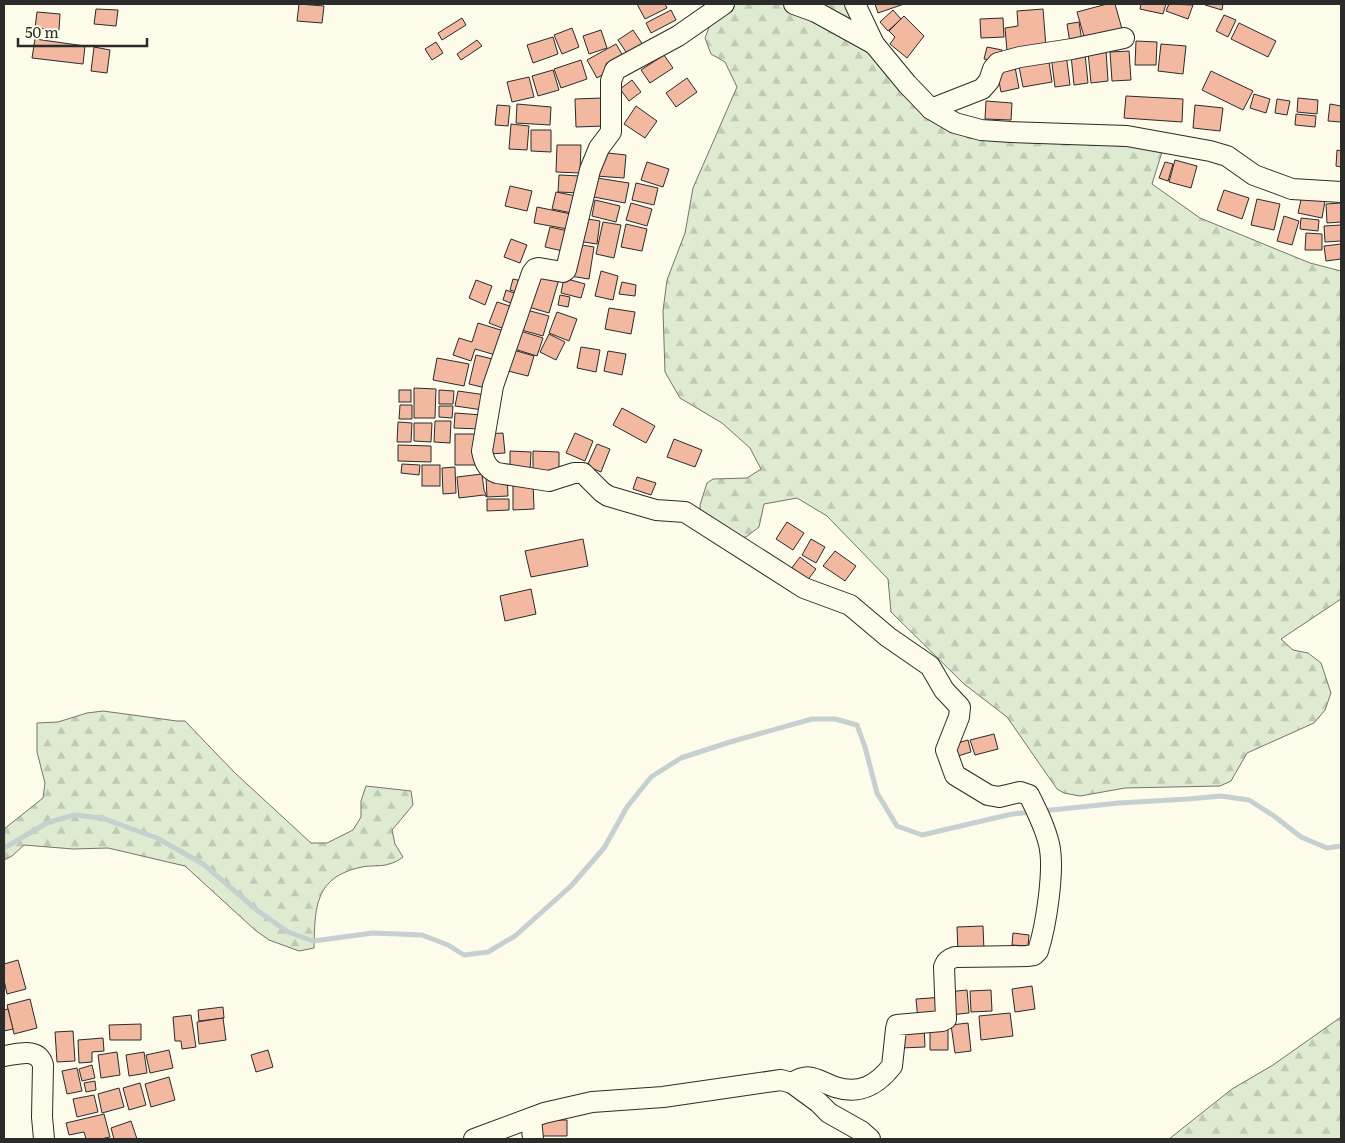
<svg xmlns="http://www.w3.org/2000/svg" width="1345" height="1143" font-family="Literata,serif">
<defs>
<pattern id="forest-firs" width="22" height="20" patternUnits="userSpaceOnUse" patternTransform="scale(1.25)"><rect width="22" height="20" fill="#deebd1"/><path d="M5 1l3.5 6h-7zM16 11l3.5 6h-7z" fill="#bfcab4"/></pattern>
</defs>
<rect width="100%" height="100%" fill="#fdfbea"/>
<g fill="url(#forest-firs)" stroke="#74746e">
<polygon points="718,4 847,4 858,25 905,97 968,138 1140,147 1162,152 1152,184 1200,218 1310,263 1341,271 1341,599 1281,639 1293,650 1308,653 1321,663 1331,693 1325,710 1314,723 1247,753 1231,781 1220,786 1125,788 1080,796 1064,793 1057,789 1007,717 964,684 891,612 888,579 827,516 797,498 764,504 759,527 746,537 720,540 701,524 700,505 707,483 713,479 747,478 761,469 750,448 722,423 680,398 665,372 663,311 667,280 685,233 693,188 737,87 725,62 711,54 705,38"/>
<path d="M103,711L177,721H185L235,773L311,843H327L353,830L361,817V801L366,786L411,791L413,805L392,830L395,844L403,857C399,860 394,863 389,864C381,867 371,865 362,867C314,877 315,908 314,948L299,951L269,940L255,930L185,866L108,848L73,849L24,845L12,856L4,860V829L43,798L45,783L37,752V723L58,722L87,713Z"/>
<polygon points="1341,1017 1341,1139 1169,1139 1232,1089 1273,1065"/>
</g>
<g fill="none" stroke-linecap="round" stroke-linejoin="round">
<g stroke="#c7d0d0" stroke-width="5">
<polyline points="1042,811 1119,803 1188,799 1221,796 1249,800 1274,816 1301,837 1327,848 1341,846"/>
<polyline points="4,848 47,823 74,815 102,818 157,838 203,864 258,911 288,932 313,941 373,933 422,935 448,945 464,955 488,952 515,936 571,886 604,848 627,807 651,777 681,758 730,742 812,719 835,719 857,725 865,747 877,793 897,826 922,835 1012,814 1033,812"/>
</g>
</g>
<g fill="#f2b8a0" stroke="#2b2b2b">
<polygon points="299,4 324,6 322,23 297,21"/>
<polygon points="637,4 665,4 667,8 645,19"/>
<polygon points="875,4 904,4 878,13"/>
<polygon points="1107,4 1115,4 1122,29 1085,40 1077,12"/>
<polygon points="1141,4 1166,4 1163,14 1140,9"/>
<polygon points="1169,4 1193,5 1188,19 1166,11"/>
<polygon points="1205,4 1223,4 1222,10 1205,5"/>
<polygon points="96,9 118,10 116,26 94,24"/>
<polygon points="1043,9 1046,47 1007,51 1005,28 1018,26 1017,11"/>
<polygon points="671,10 676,20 651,33 646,23"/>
<polygon points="893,10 901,19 888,31 880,22"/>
<polygon points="37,12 60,14 59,30 35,28"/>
<polygon points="1224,15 1236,20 1228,37 1216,31"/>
<polygon points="904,16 924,36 907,58 890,44 895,37 889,31"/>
<polygon points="462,18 466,25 442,40 438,33"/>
<polygon points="1003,18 1004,37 981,38 980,19"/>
<polygon points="1079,22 1082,41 1070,43 1067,24"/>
<polygon points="1239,23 1276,41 1268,57 1231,39"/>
<polygon points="572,28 579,47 562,54 554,35"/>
<polygon points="601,30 607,48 589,54 583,36"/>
<polygon points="633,30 643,45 628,55 618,40"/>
<polygon points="553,37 558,54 533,63 527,45"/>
<polygon points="35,39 85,46 83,64 32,58"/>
<polygon points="477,40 482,46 461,60 457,54"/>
<polygon points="1136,41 1157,42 1156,65 1135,65"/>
<polygon points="436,42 443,53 432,60 425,49"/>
<polygon points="616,44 626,61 597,78 587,60"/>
<polygon points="1161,44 1186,46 1183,74 1158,71"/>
<polygon points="94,47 110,50 107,73 91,71"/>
<polygon points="987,47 1002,50 1000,62 984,59"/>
<polygon points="1106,50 1108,81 1091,83 1088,52"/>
<polygon points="1129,51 1131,80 1112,81 1110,52"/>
<polygon points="1066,54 1070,85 1055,87 1051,56"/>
<polygon points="1085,54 1088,83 1074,85 1071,55"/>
<polygon points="664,55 673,68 650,83 641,70"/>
<polygon points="1048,55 1052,82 1023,87 1018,62"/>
<polygon points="581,60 587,79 561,88 554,69"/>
<polygon points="1014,62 1019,88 1001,92 996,65"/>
<polygon points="553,70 559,90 538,96 532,76"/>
<polygon points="1211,71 1253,91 1243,110 1202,90"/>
<polygon points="529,77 534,97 512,102 507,82"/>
<polygon points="687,78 697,92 676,107 666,93"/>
<polygon points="632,80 641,92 629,101 620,89"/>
<polygon points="1254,94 1270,99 1266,113 1250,108"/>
<polygon points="1126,96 1183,99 1182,122 1124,118"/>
<polygon points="603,98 604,126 576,127 575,99"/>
<polygon points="1298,98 1318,100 1317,114 1297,112"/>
<polygon points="1277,99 1290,101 1287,115 1275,113"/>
<polygon points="986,101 1012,103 1011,120 985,119"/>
<polygon points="517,104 551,107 550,125 516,123"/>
<polygon points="1330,104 1341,106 1341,122 1328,121"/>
<polygon points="497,105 510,106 508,126 495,125"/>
<polygon points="1195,105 1223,108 1220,131 1193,128"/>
<polygon points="636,106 657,121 645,138 624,124"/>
<polygon points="1296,114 1316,116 1315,127 1295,125"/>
<polygon points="511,124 529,126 527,150 509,149"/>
<polygon points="531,130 551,130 551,152 531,151"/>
<polygon points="557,145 581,145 580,173 556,172"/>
<polygon points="1337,150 1341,151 1341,167 1336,166"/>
<polygon points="599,152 626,155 624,178 596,176"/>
<polygon points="1175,160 1197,166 1191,188 1169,182"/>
<polygon points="647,162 669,169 663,187 641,180"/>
<polygon points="1165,162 1173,164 1168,181 1159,178"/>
<polygon points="559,175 581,176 580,193 558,192"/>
<polygon points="597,178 629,183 625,203 594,197"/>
<polygon points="636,183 658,188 654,205 632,200"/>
<polygon points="510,186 532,191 527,211 505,206"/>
<polygon points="1224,190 1249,198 1242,219 1217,210"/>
<polygon points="1303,191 1326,195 1322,218 1298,213"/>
<polygon points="556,192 581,197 577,214 552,209"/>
<polygon points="1257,199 1280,204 1274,230 1251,225"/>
<polygon points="595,200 620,206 616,222 592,216"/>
<polygon points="631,203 652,209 647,226 626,220"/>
<polygon points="1341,203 1341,222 1327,223 1326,204"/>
<polygon points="537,207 576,215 573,230 534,223"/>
<polygon points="1284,216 1299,221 1292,245 1277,241"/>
<polygon points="581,218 600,221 597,244 577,241"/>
<polygon points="1301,218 1319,220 1318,231 1300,229"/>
<polygon points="603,222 621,225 614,258 596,254"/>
<polygon points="626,224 647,229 642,251 621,247"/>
<polygon points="1341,225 1341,241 1325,242 1324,226"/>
<polygon points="550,227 572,232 567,252 545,247"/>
<polygon points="1306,233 1322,234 1322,250 1305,250"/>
<polygon points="511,239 527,245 520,263 504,257"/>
<polygon points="576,244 594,247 589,279 570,276"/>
<polygon points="1341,244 1341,259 1326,261 1324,246"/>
<polygon points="601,271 618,276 613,300 595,296"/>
<polygon points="535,272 559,279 549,313 525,306"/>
<polygon points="564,278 585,284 581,298 561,293"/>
<polygon points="513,279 526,282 523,294 510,290"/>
<polygon points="476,280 492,286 485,305 469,298"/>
<polygon points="622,282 636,285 635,296 619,294"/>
<polygon points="506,290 522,296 518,306 503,300"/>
<polygon points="560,295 570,297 568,307 558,305"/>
<polygon points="497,302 516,308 507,330 489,323"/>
<polygon points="609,308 635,312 631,334 605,329"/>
<polygon points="523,309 549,316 543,336 518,329"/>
<polygon points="557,312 577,319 569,341 549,333"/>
<polygon points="478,323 507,332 499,356 475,349 471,361 453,355 459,338 472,342"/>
<polygon points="517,330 543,338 537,356 511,348"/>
<polygon points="549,334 565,342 556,360 540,352"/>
<polygon points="581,347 600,350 596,372 577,368"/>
<polygon points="510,349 534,356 528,376 504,370"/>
<polygon points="608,351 626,354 622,375 604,371"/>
<polygon points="476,355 497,360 490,389 469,384"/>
<polygon points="437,358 469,364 464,386 433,380"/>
<polygon points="414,388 436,389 435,418 414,418"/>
<rect x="399" y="390" width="12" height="12"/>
<polygon points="439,390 454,391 453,404 439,404"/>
<polygon points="458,391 486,395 483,410 455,406"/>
<polygon points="400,405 412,405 412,419 399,419"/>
<polygon points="439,406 453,406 452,418 439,417"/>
<polygon points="622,408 655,426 646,443 613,425"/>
<polygon points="455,413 482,415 481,429 454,428"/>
<polygon points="435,421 451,421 450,443 434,442"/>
<polygon points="398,422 412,423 411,442 397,442"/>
<polygon points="414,423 432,423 431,442 414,441"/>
<polygon points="503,433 505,453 488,454 486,434"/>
<polygon points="575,433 593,441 585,461 566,453"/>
<rect x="455" y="434" width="24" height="31"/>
<polygon points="674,439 702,450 695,467 667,457"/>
<polygon points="597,444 610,449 601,472 587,466"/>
<polygon points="398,445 431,446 431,462 398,461"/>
<polygon points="510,451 531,452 530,473 510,473"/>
<polygon points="533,451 559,452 559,474 533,473"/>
<polygon points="402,464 420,465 419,475 401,473"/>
<rect x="422" y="465" width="18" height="21"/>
<polygon points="455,467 456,493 443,494 442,468"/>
<polygon points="482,474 484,490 487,497 484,495 459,498 457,477"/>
<polygon points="507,476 508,496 487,497 486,477"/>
<polygon points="637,477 656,483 651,495 633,489"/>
<polygon points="533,482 534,509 513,510 513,483"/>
<polygon points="487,499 509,499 509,510 487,511"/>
<polygon points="787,522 804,533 793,550 776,539"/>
<polygon points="583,539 588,566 531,577 525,551"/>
<polygon points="811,539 825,547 816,563 802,555"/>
<polygon points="835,551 856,566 845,581 823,566"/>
<polygon points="800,557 816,569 804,585 788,573"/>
<polygon points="531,589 536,614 505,621 500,596"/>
<polygon points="994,734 998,749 975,755 970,740"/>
<polygon points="968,740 971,752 958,756 954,744"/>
<polygon points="983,926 984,951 958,952 957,927"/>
<polygon points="1013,933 1029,935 1028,946 1012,945"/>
<polygon points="18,960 26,989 7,994 4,980 4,964"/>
<polygon points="1032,986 1035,1009 1015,1012 1012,989"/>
<polygon points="967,990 969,1013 949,1015 947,992"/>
<polygon points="991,990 992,1011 971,1012 970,991"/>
<polygon points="944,997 945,1018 918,1020 916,999"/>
<polygon points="30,999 37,1028 14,1034 7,1005"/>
<polygon points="223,1007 224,1018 199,1021 198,1010"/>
<polygon points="8,1009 13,1029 4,1031 4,1010"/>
<polygon points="1010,1013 1013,1036 981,1040 979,1016"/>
<polygon points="191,1015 196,1047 182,1049 181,1041 175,1041 173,1017"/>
<polygon points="223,1018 226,1040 199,1044 197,1022"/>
<polygon points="948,1022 948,1050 930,1050 930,1023"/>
<polygon points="968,1023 971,1051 955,1053 951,1025"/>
<polygon points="141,1024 141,1040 110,1040 109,1025"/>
<polygon points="924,1025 925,1047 900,1048 900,1026"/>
<polygon points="73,1031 75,1061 57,1062 55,1032"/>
<polygon points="103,1038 104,1051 92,1052 92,1062 79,1063 78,1040"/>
<polygon points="169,1050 173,1068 150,1073 146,1055"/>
<polygon points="268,1050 273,1067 256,1072 251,1055"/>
<polygon points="117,1052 120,1075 101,1078 98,1055"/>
<polygon points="144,1052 147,1073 129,1076 126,1055"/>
<polygon points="92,1065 95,1078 82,1081 79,1069"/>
<polygon points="77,1068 82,1091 67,1094 62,1071"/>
<polygon points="169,1077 175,1100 151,1107 145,1084"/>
<polygon points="95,1081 96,1090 86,1092 84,1083"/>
<polygon points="140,1083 146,1105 129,1110 123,1088"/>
<polygon points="119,1088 124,1107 102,1113 98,1094"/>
<polygon points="94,1095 98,1112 77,1117 73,1099"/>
<polygon points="104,1114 110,1137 101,1139 86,1139 84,1132 69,1135 66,1123"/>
<polygon points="539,1120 567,1120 567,1136 538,1136"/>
<polygon points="131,1121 137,1139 114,1139 111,1128"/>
</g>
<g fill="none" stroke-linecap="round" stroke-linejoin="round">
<defs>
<g id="minor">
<path d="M724,4L678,36L615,70L611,81V132L599,148L590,170L566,270L563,272L539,268L535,269L532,273L493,386L482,451C484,461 487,469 497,473L549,481L574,473H583L602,492L608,496L656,510L685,512L804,588L850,605L888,637L930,666L944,690L960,707L959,717L946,750L955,775L988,795L999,797L1020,792L1029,795C1037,811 1045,827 1049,844C1055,869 1046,926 1038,951L1034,955L1027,956L955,957C949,959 946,961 944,967L946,1019L942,1021L897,1025L896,1029L892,1066C877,1085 860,1095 835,1087C817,1081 811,1071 792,1083"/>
<polyline points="794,4 816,12 874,44"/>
<polyline points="855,4 874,44 907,84 931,109 955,123 981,130 1011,132 1127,136 1210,151 1227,156 1254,175 1292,189 1341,192"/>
<polyline points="931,109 982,89 989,81 993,69 998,63 1020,57 1072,49 1124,38"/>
<path d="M4,1056C19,1054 38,1047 43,1065L42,1117L44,1139"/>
<polyline points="531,1119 533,1139"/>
<polyline points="474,1139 544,1113 592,1102 663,1097 781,1080 792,1083 818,1102 829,1113 861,1131 870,1139"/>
</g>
</defs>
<use href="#minor" stroke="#2b2b2b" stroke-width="22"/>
<use href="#minor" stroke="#fdfbea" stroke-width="20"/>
</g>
<rect width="1345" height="1143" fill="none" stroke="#2b2b2b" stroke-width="10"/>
<path d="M18 38v8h129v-8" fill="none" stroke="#2b2b2b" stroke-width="2.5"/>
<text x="25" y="38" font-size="15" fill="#2b2b2b" stroke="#fdfbea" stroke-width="4" paint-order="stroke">50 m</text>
</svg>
